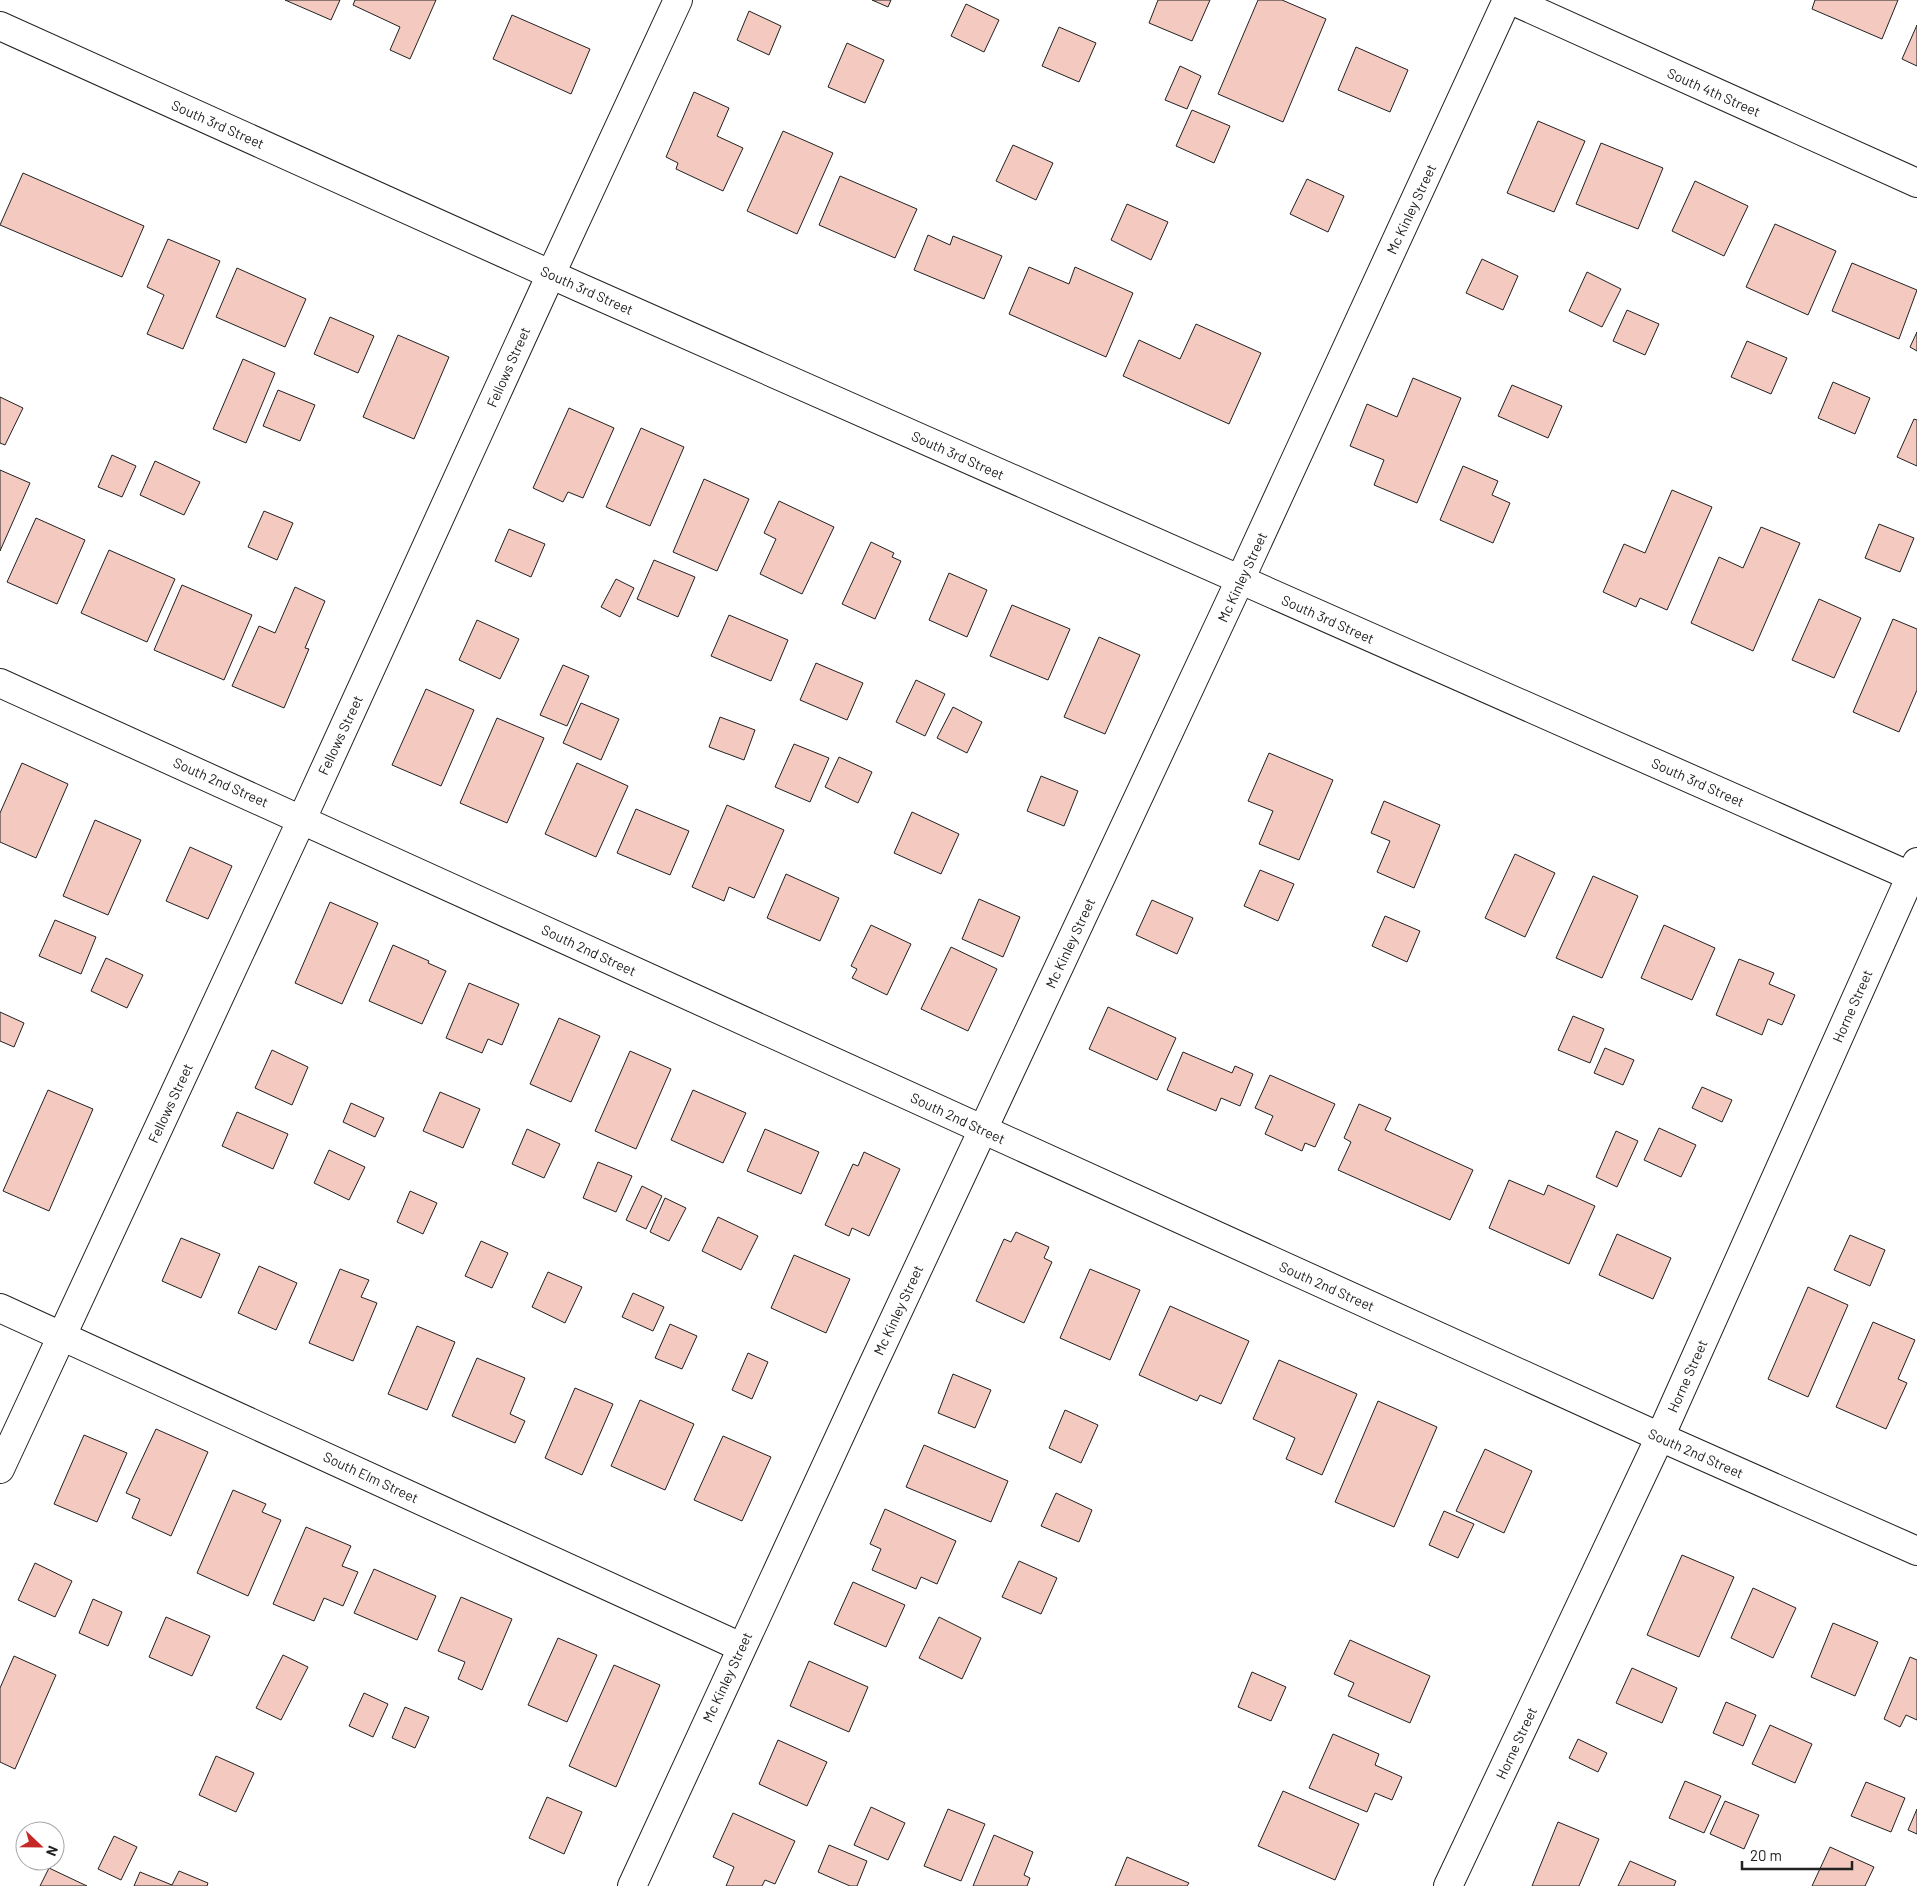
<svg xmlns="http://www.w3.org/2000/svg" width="1917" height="1886" font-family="Barlow,sans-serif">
<rect width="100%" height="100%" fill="#fff"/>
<g fill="#f3c9c0" stroke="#222">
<polygon points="285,0 340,0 331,20"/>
<polygon points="355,0 436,0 410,59 390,50 400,27 353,5"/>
<polygon points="872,0 891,0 888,7"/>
<polygon points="1158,0 1210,0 1192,41 1149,23"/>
<polygon points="1258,0 1282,0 1326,19 1283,122 1218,94"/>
<polygon points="1815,0 1898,0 1882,39 1812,9"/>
<polygon points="966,4 999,20 984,52 951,36"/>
<polygon points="749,11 781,26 769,55 737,40"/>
<polygon points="512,15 590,49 571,94 493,59"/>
<polygon points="1917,25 1917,66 1902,59"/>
<polygon points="1059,27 1096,43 1079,82 1042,66"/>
<polygon points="847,43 884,60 865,103 828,87"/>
<polygon points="1356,47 1408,70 1390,112 1338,90"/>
<polygon points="1180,66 1201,76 1187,109 1165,100"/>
<polygon points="694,92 729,108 717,136 743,148 723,191 676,169 678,163 666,157"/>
<polygon points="1192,110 1230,126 1214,163 1176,146"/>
<polygon points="1538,121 1585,141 1554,212 1507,193"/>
<polygon points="783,131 833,153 797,234 747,211"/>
<polygon points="1601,143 1663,168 1638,229 1576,204"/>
<polygon points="1013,145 1053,163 1036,200 996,181"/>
<polygon points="23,173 144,226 122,277 0,225"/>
<polygon points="840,176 917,209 895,258 819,225"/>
<polygon points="1307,179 1344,196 1328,232 1290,214"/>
<polygon points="1695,181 1748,206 1724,256 1672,231"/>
<polygon points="1127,204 1168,222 1151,260 1111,240"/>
<polygon points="1775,224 1836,251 1808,315 1746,287"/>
<polygon points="928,235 950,245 953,236 1002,256 984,299 914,270"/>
<polygon points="168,239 220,261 183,349 147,334 164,295 147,287"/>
<polygon points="1482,259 1518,276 1503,310 1466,293"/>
<polygon points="1852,263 1917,290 1899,339 1832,311"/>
<polygon points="1029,267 1069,284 1075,267 1133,293 1106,357 1009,314"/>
<polygon points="237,268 306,299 285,347 216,317"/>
<polygon points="1587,272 1621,289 1602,327 1569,311"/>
<polygon points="1627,310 1659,324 1645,355 1613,341"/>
<polygon points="330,317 374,336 358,373 314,354"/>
<polygon points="1196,324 1261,353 1229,424 1123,376 1139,340 1180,359"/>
<polygon points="1917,332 1917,351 1910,347"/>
<polygon points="398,335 449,357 414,439 363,417"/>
<polygon points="1747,341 1787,358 1771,394 1731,377"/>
<polygon points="243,359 275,373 246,443 213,429"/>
<polygon points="1413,378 1461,398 1417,503 1374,485 1384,460 1350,446 1367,404 1397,417"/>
<polygon points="1833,382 1870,398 1855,434 1818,418"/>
<polygon points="1512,385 1562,406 1548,438 1498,416"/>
<polygon points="278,390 315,405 300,441 263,426"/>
<polygon points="0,397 23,408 5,445 0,443"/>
<polygon points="569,408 614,428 583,498 568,492 563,502 533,488"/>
<polygon points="1914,419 1917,420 1917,466 1897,457"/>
<polygon points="641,428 684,447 650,526 606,507"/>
<polygon points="112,455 136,466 122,497 98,487"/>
<polygon points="155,461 200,482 184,515 140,495"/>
<polygon points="1463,466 1498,481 1492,495 1510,503 1493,543 1440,520"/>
<polygon points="0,470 30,483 0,551"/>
<polygon points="704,479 749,499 717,571 673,552"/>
<polygon points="1672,490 1712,507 1667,610 1640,598 1636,607 1603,592 1624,544 1645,553"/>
<polygon points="779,501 834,527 802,594 760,574 776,539 764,533"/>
<polygon points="264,511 293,523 277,560 248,547"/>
<polygon points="36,518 85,540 57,604 7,582"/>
<polygon points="1879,524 1914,538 1900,572 1865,558"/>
<polygon points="1761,527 1800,543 1753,651 1691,623 1719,557 1743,568"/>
<polygon points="509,529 545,544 531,577 495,561"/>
<polygon points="871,542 894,553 892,557 901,561 875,619 842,604"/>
<polygon points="109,550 175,579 147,642 81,613"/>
<polygon points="654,560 695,577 678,617 637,599"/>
<polygon points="949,573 987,590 967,637 929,620"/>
<polygon points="616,579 634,588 620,617 601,607"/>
<polygon points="182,585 252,615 224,680 154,650"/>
<polygon points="295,587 325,601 305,648 309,649 284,708 232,686 259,626 275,633"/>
<polygon points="1819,599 1861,618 1834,678 1792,660"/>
<polygon points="1012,605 1070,629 1048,680 990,656"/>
<polygon points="729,615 788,640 771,681 711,656"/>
<polygon points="1893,619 1917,629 1917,690 1899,732 1853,712"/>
<polygon points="477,620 519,639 500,679 459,660"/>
<polygon points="1099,637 1140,655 1105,734 1064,717"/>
<polygon points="816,663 863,683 847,720 800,700"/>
<polygon points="563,665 589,676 567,726 540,715"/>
<polygon points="916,680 945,694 925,736 896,722"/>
<polygon points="426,689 474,710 441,786 392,765"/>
<polygon points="581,703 619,719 601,760 563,743"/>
<polygon points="953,707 982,722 967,753 937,738"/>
<polygon points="720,717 755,730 744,760 709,747"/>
<polygon points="497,718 544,738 507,823 460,803"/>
<polygon points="794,744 829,758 810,802 775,787"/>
<polygon points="1269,753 1333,780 1299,860 1259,844 1273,811 1248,801"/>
<polygon points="839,757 872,772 858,803 825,787"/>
<polygon points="22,763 68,784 36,858 0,842 0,813"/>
<polygon points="577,763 628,786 596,857 545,834"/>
<polygon points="1041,776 1078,791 1064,826 1027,811"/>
<polygon points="1384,801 1440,825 1414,888 1377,872 1390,841 1371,833"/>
<polygon points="727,805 784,830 754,898 729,887 724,901 692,887"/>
<polygon points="636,809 689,831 670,875 617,853"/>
<polygon points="912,812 959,834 941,874 894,853"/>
<polygon points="95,820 141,840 108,915 63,896"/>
<polygon points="190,847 232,866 208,919 166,901"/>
<polygon points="1515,854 1555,873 1525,937 1485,918"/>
<polygon points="1260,870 1294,884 1278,921 1244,906"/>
<polygon points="786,874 839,898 820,941 767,918"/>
<polygon points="1593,876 1638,896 1602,978 1556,958"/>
<polygon points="979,899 1020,917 1003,957 962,939"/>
<polygon points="1152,900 1193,918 1177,954 1136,935"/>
<polygon points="330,902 378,923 342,1004 295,983"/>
<polygon points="1385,916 1420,931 1407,962 1372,946"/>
<polygon points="55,920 96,937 81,974 39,956"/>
<polygon points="871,925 911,944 887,995 852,978 857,969 851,966"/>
<polygon points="1664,925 1715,948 1692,1000 1641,978"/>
<polygon points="393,945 429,961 428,963 446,971 422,1024 369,1001"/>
<polygon points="951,947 997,969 968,1031 921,1009"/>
<polygon points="106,958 143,975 127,1008 91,991"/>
<polygon points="1739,959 1774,973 1769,984 1795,995 1782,1025 1768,1019 1762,1035 1716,1015"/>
<polygon points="469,983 519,1004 502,1045 488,1039 482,1053 446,1038"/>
<polygon points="1108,1007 1176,1038 1157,1080 1089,1049"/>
<polygon points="0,1012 24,1023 14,1047 0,1041"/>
<polygon points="1573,1016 1604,1029 1590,1063 1558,1050"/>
<polygon points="559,1018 600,1036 571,1102 530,1084"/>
<polygon points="1605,1048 1634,1060 1623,1085 1594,1073"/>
<polygon points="272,1050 308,1067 292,1105 255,1088"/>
<polygon points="630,1051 671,1069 636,1149 595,1131"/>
<polygon points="1183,1052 1232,1073 1235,1066 1253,1074 1240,1106 1221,1098 1216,1111 1167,1090"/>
<polygon points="1270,1075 1335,1104 1315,1147 1305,1143 1302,1151 1265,1134 1273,1116 1255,1108"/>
<polygon points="1702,1087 1732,1100 1722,1122 1692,1108"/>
<polygon points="48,1090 93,1109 49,1211 3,1191"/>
<polygon points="693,1090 746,1113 723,1163 671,1140"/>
<polygon points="440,1092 480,1109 463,1148 423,1131"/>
<polygon points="351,1103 384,1118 375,1137 343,1122"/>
<polygon points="1359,1104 1391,1118 1385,1130 1473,1170 1450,1220 1338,1170 1351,1142 1344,1138"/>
<polygon points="237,1112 288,1134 273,1169 222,1146"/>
<polygon points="1659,1128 1696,1145 1681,1177 1644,1160"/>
<polygon points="527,1129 560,1144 544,1178 512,1164"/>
<polygon points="765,1129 819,1152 801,1194 747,1171"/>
<polygon points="1616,1131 1638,1141 1617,1187 1596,1177"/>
<polygon points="329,1150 365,1167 349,1200 314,1183"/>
<polygon points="864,1152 900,1169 869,1236 852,1228 849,1236 825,1225 853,1164 858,1166"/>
<polygon points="598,1162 632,1176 616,1212 583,1198"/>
<polygon points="1509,1180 1544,1195 1548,1185 1595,1206 1569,1264 1489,1228"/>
<polygon points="642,1186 662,1196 646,1229 626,1220"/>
<polygon points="410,1191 437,1203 423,1234 397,1222"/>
<polygon points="665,1198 686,1208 669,1241 650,1232"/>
<polygon points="718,1217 758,1236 741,1270 702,1251"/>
<polygon points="1016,1232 1049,1247 1044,1258 1052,1262 1024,1323 976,1301 1004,1239 1011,1242"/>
<polygon points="1617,1234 1671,1258 1653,1299 1599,1275"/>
<polygon points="1850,1235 1885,1250 1870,1286 1834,1270"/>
<polygon points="181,1238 220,1254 201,1298 162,1281"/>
<polygon points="481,1241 508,1253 492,1288 465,1276"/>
<polygon points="794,1255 850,1279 826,1333 771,1308"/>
<polygon points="259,1266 297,1283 276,1330 238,1313"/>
<polygon points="340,1269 369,1280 361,1297 377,1303 353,1361 309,1343"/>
<polygon points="1090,1269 1140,1290 1110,1360 1060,1338"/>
<polygon points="548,1272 582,1287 565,1323 532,1307"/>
<polygon points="1808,1287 1848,1305 1808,1397 1768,1379"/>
<polygon points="633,1293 664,1307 653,1331 622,1317"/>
<polygon points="1170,1306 1249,1341 1221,1404 1200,1395 1197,1401 1139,1375"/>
<polygon points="1873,1322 1915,1340 1898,1379 1907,1383 1886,1429 1836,1407"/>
<polygon points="670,1324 697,1336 682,1369 655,1358"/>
<polygon points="417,1326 455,1342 427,1410 388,1394"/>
<polygon points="748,1353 768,1362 752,1399 732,1390"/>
<polygon points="477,1358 525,1378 510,1414 525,1421 515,1443 452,1416"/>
<polygon points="1279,1360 1357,1394 1322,1475 1286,1459 1295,1438 1253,1419"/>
<polygon points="953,1374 991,1390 975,1428 938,1413"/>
<polygon points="575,1388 613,1404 582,1475 545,1458"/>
<polygon points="640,1400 694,1424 665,1490 611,1466"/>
<polygon points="1378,1401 1437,1427 1394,1527 1335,1502"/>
<polygon points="1065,1410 1098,1425 1081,1463 1049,1448"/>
<polygon points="156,1429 208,1452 171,1536 132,1518 140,1499 126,1493"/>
<polygon points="84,1435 127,1453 97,1522 54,1504"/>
<polygon points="723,1436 771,1457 742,1521 694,1500"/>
<polygon points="924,1445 1008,1481 991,1522 906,1487"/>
<polygon points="1485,1449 1532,1471 1504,1533 1456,1511"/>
<polygon points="233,1490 266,1504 262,1512 281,1520 248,1596 197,1573"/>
<polygon points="1056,1493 1092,1510 1079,1542 1041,1526"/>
<polygon points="885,1509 956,1541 937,1584 921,1577 916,1589 872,1570 881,1549 870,1544"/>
<polygon points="1444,1511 1474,1524 1458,1558 1429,1545"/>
<polygon points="306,1527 351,1546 342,1566 358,1572 343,1606 324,1598 314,1621 273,1604"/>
<polygon points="1682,1555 1734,1577 1699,1657 1647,1635"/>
<polygon points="1019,1561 1057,1578 1041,1614 1002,1597"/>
<polygon points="35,1563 72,1581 55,1617 18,1600"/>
<polygon points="374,1569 436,1596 417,1640 354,1613"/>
<polygon points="853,1582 905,1605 886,1647 834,1624"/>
<polygon points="1753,1588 1796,1608 1773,1658 1731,1638"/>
<polygon points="461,1597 512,1619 482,1690 458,1679 465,1662 438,1651"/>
<polygon points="93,1599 122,1612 108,1646 79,1633"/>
<polygon points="166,1617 210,1636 192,1676 149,1657"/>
<polygon points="939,1617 981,1638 962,1679 919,1658"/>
<polygon points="1833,1623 1878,1642 1855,1696 1811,1677"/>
<polygon points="558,1638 597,1655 567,1722 528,1705"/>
<polygon points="1350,1640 1430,1676 1410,1723 1348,1696 1354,1683 1334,1674"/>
<polygon points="283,1655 308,1667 281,1720 256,1708"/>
<polygon points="14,1656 56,1675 15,1769 0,1762 0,1688"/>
<polygon points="1910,1657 1917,1660 1917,1720 1906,1715 1900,1727 1884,1719"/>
<polygon points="809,1661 868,1687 849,1732 790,1706"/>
<polygon points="614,1665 660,1685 616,1787 569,1766"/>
<polygon points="1632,1668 1677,1688 1662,1723 1616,1703"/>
<polygon points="1252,1672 1286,1687 1271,1721 1238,1707"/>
<polygon points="364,1693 388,1704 373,1737 349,1726"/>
<polygon points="1726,1702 1756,1715 1743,1746 1713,1733"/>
<polygon points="405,1707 429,1717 415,1748 392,1738"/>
<polygon points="1770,1725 1812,1744 1795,1783 1752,1764"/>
<polygon points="1333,1734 1379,1754 1375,1765 1402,1777 1392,1800 1375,1793 1367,1812 1309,1788"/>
<polygon points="1578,1739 1607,1753 1598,1772 1569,1758"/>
<polygon points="778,1740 827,1762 807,1806 759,1784"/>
<polygon points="216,1756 254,1773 236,1812 199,1795"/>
<polygon points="1685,1781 1721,1796 1704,1833 1669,1818"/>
<polygon points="1866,1782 1905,1798 1891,1832 1851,1816"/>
<polygon points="1283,1791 1359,1824 1335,1880 1258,1846"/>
<polygon points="547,1797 582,1812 564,1854 529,1838"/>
<polygon points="1725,1801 1759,1815 1744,1849 1710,1834"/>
<polygon points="871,1807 905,1823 888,1860 854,1845"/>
<polygon points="948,1809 985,1824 961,1881 924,1866"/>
<polygon points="1917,1809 1917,1834 1908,1830"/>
<polygon points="733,1813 795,1841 775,1884 765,1880 762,1886 726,1886 734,1867 713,1857"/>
<polygon points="1558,1822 1599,1839 1579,1886 1532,1886"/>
<polygon points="994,1835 1033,1852 1024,1875 1030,1878 1027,1886 973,1886"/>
<polygon points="114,1836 137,1847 121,1880 98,1869"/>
<polygon points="829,1845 867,1861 857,1886 850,1886 818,1872"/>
<polygon points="1830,1847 1874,1867 1865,1886 1812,1886"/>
<polygon points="1127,1857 1189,1883 1187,1886 1115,1886"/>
<polygon points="1630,1861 1676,1881 1674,1886 1618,1886"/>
<polygon points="49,1868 87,1886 40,1886"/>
<polygon points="179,1871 208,1883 207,1886 134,1886 140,1872 172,1885"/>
</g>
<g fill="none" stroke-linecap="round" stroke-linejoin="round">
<defs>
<g id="minor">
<polyline points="1511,0 1917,183"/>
<polyline points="0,26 581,288 1917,879"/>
<polyline points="0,683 1660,1437 1917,1551"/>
<polyline points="0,1308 741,1647"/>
<polyline points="0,1469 302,819 551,274 678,0"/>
<polyline points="632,1886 862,1388 1240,580 1507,0"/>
<polyline points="1448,1886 1660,1437 1917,862"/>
</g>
</defs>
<use href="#minor" stroke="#222" stroke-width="30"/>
<use href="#minor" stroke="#fff" stroke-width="28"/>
</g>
<g text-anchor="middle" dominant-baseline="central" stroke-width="4" stroke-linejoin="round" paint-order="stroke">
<g font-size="14" fill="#222" stroke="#fff">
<text transform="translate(1714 92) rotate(24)">South 4th Street</text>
<text transform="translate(218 124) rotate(24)">South 3rd Street</text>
<text transform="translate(1411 209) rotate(-65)">Mc Kinley Street</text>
<text transform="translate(587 290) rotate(24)">South 3rd Street</text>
<text transform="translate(508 367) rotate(-66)">Fellows Street</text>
<text transform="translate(958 455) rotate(24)">South 3rd Street</text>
<text transform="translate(1242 577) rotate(-65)">Mc Kinley Street</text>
<text transform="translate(1328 619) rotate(24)">South 3rd Street</text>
<text transform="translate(340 735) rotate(-65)">Fellows Street</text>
<text transform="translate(221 782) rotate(24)">South 2nd Street</text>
<text transform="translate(1698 782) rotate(24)">South 3rd Street</text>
<text transform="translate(1070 943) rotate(-65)">Mc Kinley Street</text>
<text transform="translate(589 950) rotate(25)">South 2nd Street</text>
<text transform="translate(1852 1006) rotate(-66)">Horne Street</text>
<text transform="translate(170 1103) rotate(-65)">Fellows Street</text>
<text transform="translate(958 1118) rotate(25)">South 2nd Street</text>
<text transform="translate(1327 1286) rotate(24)">South 2nd Street</text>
<text transform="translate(898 1310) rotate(-65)">Mc Kinley Street</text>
<text transform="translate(1687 1376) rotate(-66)">Horne Street</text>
<text transform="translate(1696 1453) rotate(24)">South 2nd Street</text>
<text transform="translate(371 1477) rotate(25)">South Elm Street</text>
<text transform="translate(727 1677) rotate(-65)">Mc Kinley Street</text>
<text transform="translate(1516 1743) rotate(-65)">Horne Street</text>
</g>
</g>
<g transform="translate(40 1846) rotate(112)"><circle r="24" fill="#ffffff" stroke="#a7a7a7"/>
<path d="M0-4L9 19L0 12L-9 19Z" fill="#c62828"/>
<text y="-8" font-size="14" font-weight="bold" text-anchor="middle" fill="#222222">N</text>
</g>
<path d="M1742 1861v8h110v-8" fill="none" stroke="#222222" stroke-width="2.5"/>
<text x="1750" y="1861" font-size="15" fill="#222222" stroke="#ffffff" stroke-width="4" paint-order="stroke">20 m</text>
</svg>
